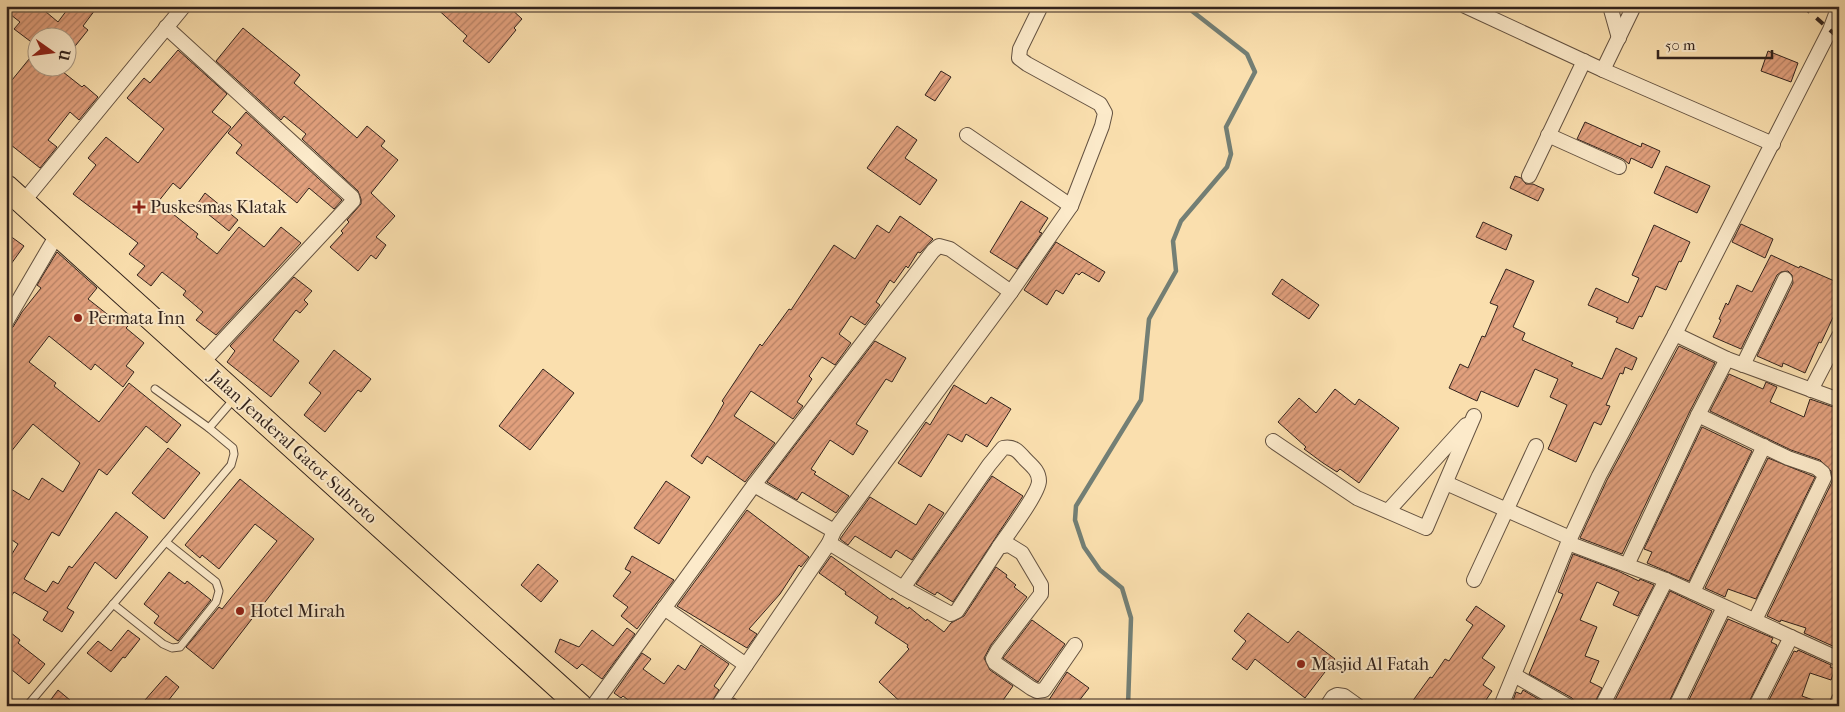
<svg xmlns="http://www.w3.org/2000/svg" width="1845" height="712" font-family="'IM FELL French Canon',serif">
<defs>
<pattern id="building-hatch" width="6" height="6" patternUnits="userSpaceOnUse" patternTransform="scale(1.25)"><rect width="6" height="6" fill="#e1a07d"/><path d="M-1 1l2-2M0 6l6-6M5 7l2-2" fill="none" stroke="#b78266"/></pattern>
</defs>
<rect width="100%" height="100%" fill="#fadfae"/>
<filter id="stains"><feTurbulence type="fractalNoise" baseFrequency=".004" numOctaves="4"/><feColorMatrix values="0 0 0 0 .2 0 0 0 0 .09 0 0 0 0 .02 0 0 0 .5 -.17"/></filter>
<radialGradient id="worn" r=".72"><stop offset=".6" stop-color="#630" stop-opacity="0"/><stop offset="1" stop-color="#630" stop-opacity=".3"/></radialGradient>
<g fill="none" stroke-linecap="round" stroke-linejoin="round">
<polyline stroke="#737f75" stroke-width="4.5" points="1128,706 1131,618 1122,588 1100,570 1084,547 1075,520 1076,506 1141,400 1149,319 1176,271 1173,241 1181,221 1227,167 1231,154 1226,127 1255,72 1247,54 1192,11 1190,6"/>
</g>
<g fill="url(#building-hatch)" stroke="#32231d">
<polygon points="6,6 39,6 58,22 70,6 98,6 83,26 88,30 68,55 68,38 38,38 38,47 14,29 20,22 6,11"/>
<polygon points="434,6 508,6 522,19 514,28 516,30 489,63 463,41 467,36"/>
<polygon points="243,28 300,75 294,83 357,138 367,126 385,141 381,146 398,160 371,193 395,216 376,237 386,245 376,259 371,255 358,271 330,247 343,233 341,231 349,222 347,220 361,204 361,199 358,191 302,139 306,134 284,116 281,120 216,61"/>
<polygon points="38,48 38,68 58,68 82,87 84,85 98,97 79,120 70,112 48,140 57,147 40,168 6,141 6,75 12,80"/>
<polygon points="178,50 227,94 212,112 231,127 180,189 173,183 158,202 198,234 196,237 217,254 239,227 264,247 281,227 301,243 216,335 196,320 203,312 183,295 186,291 162,272 151,286 137,275 145,266 129,254 138,243 73,194 96,165 88,158 106,137 138,163 164,129 127,98 144,78 150,83"/>
<polygon points="1768,51 1798,63 1791,82 1761,71"/>
<polygon points="941,71 951,77 935,101 925,95"/>
<polygon points="246,112 342,200 334,209 309,188 297,203 236,153 242,145 228,133"/>
<polygon points="1585,122 1641,147 1642,143 1660,151 1652,168 1631,158 1629,164 1623,159 1577,139"/>
<polygon points="897,126 917,140 905,158 937,180 920,205 867,168"/>
<polygon points="1666,166 1710,186 1697,213 1654,193"/>
<polygon points="1515,176 1521,178 1526,184 1533,184 1544,189 1538,201 1510,188"/>
<polygon points="205,193 238,220 229,231 203,210 204,208 198,203"/>
<polygon points="1021,201 1048,218 1039,232 1042,233 1017,269 990,252"/>
<polygon points="900,216 933,239 920,253 918,252 908,268 906,266 894,283 890,280 876,302 880,305 865,325 851,316 839,334 851,343 835,365 822,357 809,376 812,379 797,402 803,406 793,419 751,391 734,416 775,443 745,482 707,456 702,464 691,456 713,422 724,403 722,401 760,344 762,346 789,309 791,310 834,245 855,259 877,225 889,233"/>
<polygon points="1483,222 1512,235 1506,250 1476,237"/>
<polygon points="1741,224 1773,239 1765,258 1732,242"/>
<polygon points="1654,225 1690,242 1681,262 1679,261 1666,290 1656,286 1642,317 1639,316 1633,329 1616,322 1618,318 1588,305 1596,288 1628,303 1639,278 1632,275"/>
<polygon points="6,233 24,246 6,271"/>
<polygon points="1056,242 1105,272 1099,282 1082,272 1079,275 1076,273 1063,294 1056,290 1047,305 1024,290"/>
<polygon points="57,252 97,288 88,299 116,321 118,318 128,326 126,328 144,343 126,366 134,372 123,387 95,364 91,370 49,336 29,362 56,383 54,386 99,422 129,383 181,425 167,443 146,426 107,475 99,469 59,536 52,532 24,579 46,592 53,581 58,584 69,566 72,568 116,512 148,537 116,579 95,562 67,608 74,612 62,632 43,620 48,612 14,592 6,605 6,564 18,544 6,536 6,531 11,523 6,520 6,486 29,500 42,478 63,492 80,463 33,424 6,458 6,331 13,327 22,312 41,288 37,285"/>
<polygon points="1771,255 1799,268 1800,266 1839,283 1839,313 1836,311 1821,343 1819,342 1805,373 1783,363 1782,367 1757,356 1793,283 1792,275 1788,271 1781,272 1777,275 1741,349 1713,337 1721,320 1719,319 1726,303 1728,305 1737,285 1752,292"/>
<polygon points="1506,269 1534,281 1513,327 1525,333 1522,340 1573,363 1571,366 1602,379 1616,348 1637,358 1632,370 1625,367 1623,374 1620,373 1606,405 1610,406 1601,425 1594,422 1576,462 1548,449 1567,405 1550,397 1558,379 1535,369 1518,407 1481,391 1477,401 1449,388 1460,364 1468,368 1482,336 1485,337 1498,306 1490,303"/>
<polygon points="294,277 312,291 304,300 308,304 300,313 296,310 273,340 299,361 271,397 227,362 235,351 230,346"/>
<polygon points="1282,279 1319,305 1309,319 1272,294"/>
<polygon points="875,341 906,358 892,382 886,379 856,424 868,431 853,455 830,440 811,469 816,472 814,474 849,496 836,513 802,492 797,500 767,482"/>
<polygon points="1679,346 1715,363 1690,411 1622,554 1580,538 1607,480"/>
<polygon points="334,350 371,379 361,392 358,390 325,432 304,415 321,393 309,383"/>
<polygon points="543,369 574,393 530,450 499,426"/>
<polygon points="1729,374 1763,389 1766,382 1777,387 1770,402 1804,417 1810,399 1839,409 1839,644 1837,648 1804,633 1806,628 1781,620 1780,622 1767,616 1832,482 1831,471 1820,460 1791,450 1710,411"/>
<polygon points="954,385 986,404 991,397 1011,409 987,447 966,434 962,442 948,434 921,477 898,463 926,422 930,425"/>
<polygon points="1335,389 1355,405 1359,399 1399,428 1359,483 1340,469 1337,472 1323,463 1304,449 1306,447 1278,422 1299,398 1316,413"/>
<polygon points="1702,427 1752,451 1689,581 1647,563 1652,552 1644,549"/>
<polygon points="168,448 200,473 164,519 132,493"/>
<polygon points="1768,458 1815,477 1756,599 1728,589 1725,597 1705,588"/>
<polygon points="992,476 1023,496 953,602 937,592 935,595 916,584"/>
<polygon points="240,479 314,539 213,669 186,647 219,607 222,609 277,541 255,524 219,569 202,555 200,558 185,545"/>
<polygon points="666,481 690,497 659,544 634,528"/>
<polygon points="870,497 916,525 929,504 944,513 912,560 896,550 891,558 855,536 848,545 840,539"/>
<polygon points="747,510 809,557 801,567 799,565 780,594 749,629 757,634 747,648 677,606"/>
<polygon points="1573,554 1618,571 1639,581 1640,579 1654,585 1638,616 1613,605 1619,592 1597,582 1580,620 1597,627 1585,656 1599,661 1590,682 1602,688 1593,706 1577,706 1572,698 1529,674 1563,594 1558,592"/>
<polygon points="632,556 674,580 637,629 621,616 628,607 613,596 631,572 625,569"/>
<polygon points="831,556 891,600 892,598 908,609 909,607 926,621 927,619 944,632 951,623 964,616 996,567 1007,575 1006,577 1016,585 1014,587 1027,597 991,645 984,658 990,670 1013,686 999,706 905,706 879,682 909,649 907,647 908,645 875,623 878,617 845,594 846,592 819,573"/>
<polygon points="538,564 558,581 541,602 521,585"/>
<polygon points="169,572 185,584 187,581 211,600 178,641 154,623 159,616 144,604"/>
<polygon points="1670,591 1712,611 1667,706 1612,706"/>
<polygon points="1476,606 1505,626 1482,658 1495,667 1483,685 1492,691 1482,706 1409,706 1430,677 1432,678 1445,659 1449,661 1473,625 1466,620"/>
<polygon points="1248,613 1288,643 1298,631 1335,659 1305,698 1255,659 1247,670 1232,659 1246,641 1234,631"/>
<polygon points="1728,619 1773,638 1771,642 1777,645 1747,706 1686,706"/>
<polygon points="1032,620 1065,644 1038,682 1003,658"/>
<polygon points="627,628 635,634 602,679 582,664 577,669 555,652 560,639 579,647 592,630 613,646"/>
<polygon points="6,629 20,640 18,643 45,664 29,684 6,665"/>
<polygon points="128,630 140,639 125,658 123,657 111,672 87,653 98,641 111,651"/>
<polygon points="701,645 729,664 714,686 719,690 709,706 636,706 623,696 621,698 614,693 642,653 651,659 643,669 664,684 678,665 685,670"/>
<polygon points="1798,650 1831,665 1830,667 1835,669 1831,680 1810,673 1802,696 1824,704 1824,706 1766,706 1794,651 1797,652"/>
<polygon points="1067,672 1089,688 1075,706 1045,706"/>
<polygon points="166,676 179,687 164,706 152,706 145,700"/>
<polygon points="58,690 77,706 46,706"/>
<polygon points="1523,690 1550,706 1511,706 1516,692 1521,694"/>
<polygon points="734,698 746,706 729,706"/>
</g>
<g fill="none" stroke-linecap="round" stroke-linejoin="round">
<defs>
<g id="lane">
<polyline points="155,389 209,428 234,399"/>
<polyline points="113,604 163,644 172,648 180,647 216,602 219,591 216,582 166,542"/>
<polyline points="27,706 231,465 234,454 233,448 209,428"/>
</g>
<g id="street">
<polyline points="1465,6 1603,70 1773,144"/>
<polyline points="1610,6 1619,38"/>
<polyline points="166,27 352,197 353,201 202,363"/>
<polyline points="1603,70 1634,6"/>
<polyline points="967,135 1071,206"/>
<polyline points="1548,135 1619,167"/>
<polyline points="1529,176 1584,61"/>
<polyline points="23,202 184,6"/>
<polyline points="6,322 58,233"/>
<polyline points="1675,334 1727,359 1839,400"/>
<polyline points="1743,365 1785,279"/>
<polyline points="1811,390 1839,336"/>
<polyline points="1698,415 1788,458 1817,468 1823,473 1824,478 1755,620"/>
<polyline points="1273,441 1357,498 1426,528 1474,416"/>
<polyline points="1446,483 1570,538"/>
<polyline points="754,485 834,531"/>
<polyline points="1388,511 1466,425"/>
<polyline points="829,543 903,588 951,614 957,611 999,547 1009,545 1022,553 1041,585 1041,594 998,650 993,659 995,663 1031,688 1037,691 1044,690 1075,645"/>
<polyline points="1568,543 1666,580 1839,659"/>
<polyline points="1627,565 1698,415 1727,359"/>
<polyline points="1474,580 1536,446"/>
<path d="M903,588L989,465L1003,448C1014,446 1018,451 1025,459C1032,466 1039,471 1039,481C1039,493 1007,535 999,547"/>
<polyline points="1693,592 1764,446"/>
<polyline points="664,608 746,665"/>
<polyline points="1514,675 1568,706"/>
<polyline points="593,706 754,485 933,251 939,246 950,249 1011,292"/>
<polyline points="718,706 829,543 834,531 1011,292 1071,206 1102,126 1105,113 1100,104 1027,64 1019,58 1020,49 1041,6"/>
<polyline points="1327,706 1333,697 1337,695 1344,696 1358,706"/>
<polyline points="1501,706 1568,543 1599,476 1675,334 1830,30 1839,6"/>
<polyline points="1602,706 1666,580"/>
<polyline points="1676,706 1724,607"/>
<polyline points="1756,706 1791,637"/>
<polyline points="1836,706 1839,699"/>
</g>
<polyline id="highway" points="6,187 580,706"/>
</defs>
<use href="#lane" stroke="#645241" stroke-width="9"/>
<use href="#street" stroke="#645241" stroke-width="16"/>
<use href="#highway" stroke="#32231d" stroke-width="26"/>
<use href="#lane" stroke="#fceaca" stroke-width="7"/>
<use href="#street" stroke="#fceaca" stroke-width="14"/>
<use href="#highway" stroke="#fadfae" stroke-width="24"/>
<polyline stroke="#32231d" stroke-width="4" stroke-dasharray="9 9" stroke-linecap="butt" points="1803,6 1839,38"/>
</g>
<g fill="#8f2418" stroke="#fceaca" stroke-width="2">
<path d="M136.5 199.5h5v5h5v5h-5v5h-5v-5h-5v-5h5z"/>
<circle cx="78" cy="318" r="5"/>
<circle cx="240" cy="611" r="5"/>
<circle cx="1301" cy="664" r="5"/>
</g>
<g text-anchor="middle" dominant-baseline="central" stroke-width="4" stroke-linejoin="round" paint-order="stroke">
<g font-size="18" fill="#32231d" stroke="#fceaca" text-anchor="start">
<text x="150" y="207">Puskesmas Klatak</text>
<text x="88" y="318">Permata Inn</text>
<text x="250" y="611">Hotel Mirah</text>
<text x="1311" y="664">Masjid Al Fatah</text>
</g>
<g font-size="18" fill="#32231d" stroke="#fceaca">
<text transform="translate(293 447) rotate(42)">Jalan Jenderal Gatot Subroto</text>
</g>
</g>
<rect width="1845" height="712" fill="none" stroke="#fadfae" stroke-width="25"/>
<rect x="8" y="8" width="1830" height="697" fill="none" stroke="#32231d" stroke-width="2.5"/>
<rect x="12" y="12" width="1820" height="687" fill="none" stroke="#32231d"/>
<g transform="translate(52 52) rotate(104)"><circle r="24" fill="#fceaca" stroke="#ab9a85"/>
<path d="M0-4L9 19L0 12L-9 19Z" fill="#8f2418"/>
<text y="-8" font-size="14" font-weight="bold" text-anchor="middle" fill="#32231d">U</text>
</g>
<path d="M1658 50v8h114v-8" fill="none" stroke="#32231d" stroke-width="2.5"/>
<text x="1665" y="50" font-size="15" fill="#32231d" stroke="#fceaca" stroke-width="4" paint-order="stroke">50 m</text>
<rect width="100%" height="100%" filter="url(#stains)"/>
<rect width="100%" height="100%" fill="url(#worn)"/>
</svg>
